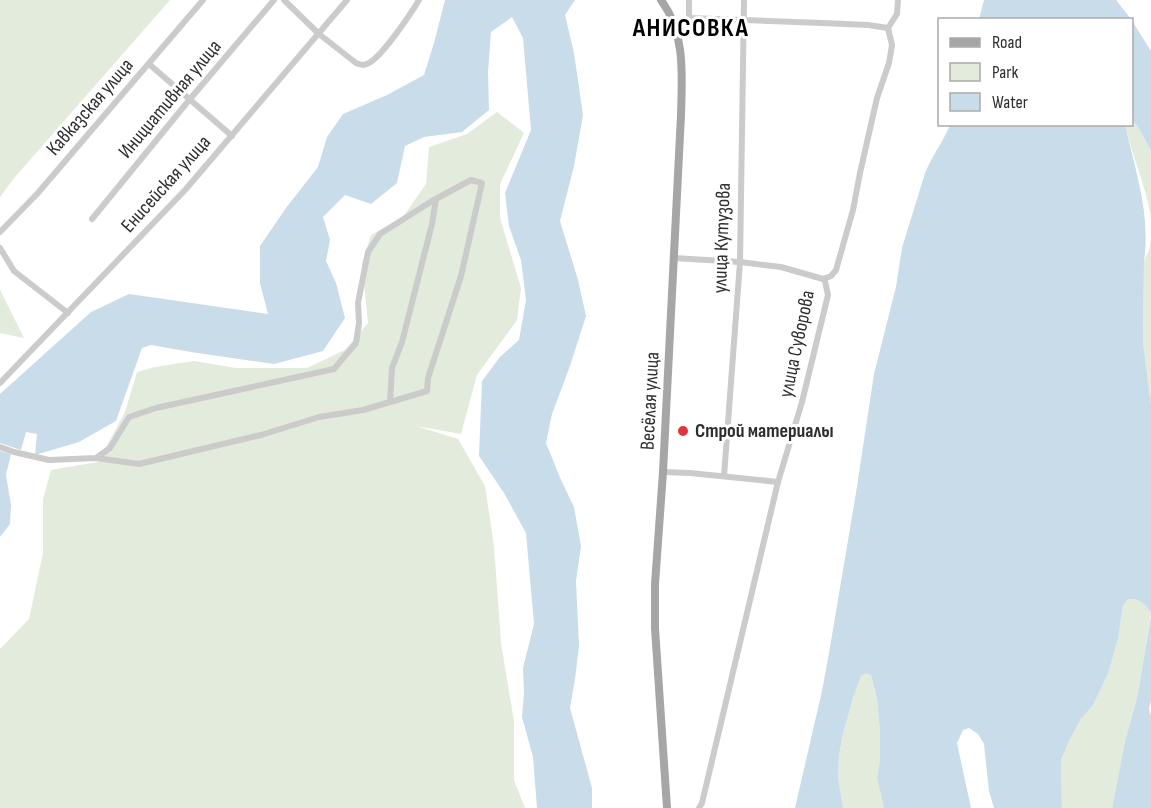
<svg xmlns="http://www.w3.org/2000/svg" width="1151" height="808" font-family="'Sofia Sans Condensed',sans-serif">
<rect width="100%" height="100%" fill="#fff"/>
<g fill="#e3ebdc">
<polygon points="0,0 170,0 15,177 0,197"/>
<polygon points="497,112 524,133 500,184 500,218 521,288 517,320 477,375 461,434 416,426 458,439 485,486 494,546 501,643 514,721 514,780 525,808 0,808 0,649 29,619 43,553 43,499 51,470 98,462 125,412 137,372 155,367 194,361 236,368 307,368 345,350 368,323 362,264 371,235 403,217 426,184 429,147 467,134"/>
<path d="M1132,120L1138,127L1151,151V218C1146,186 1132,156 1125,125L1132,124Z"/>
<polygon points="1151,241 1151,405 1143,342 1144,261 1149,250"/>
<polygon points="0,290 24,338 0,333"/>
<path d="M1128,599C1139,598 1146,604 1151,614L1137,698L1125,741L1112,808H1062L1061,760L1070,739L1081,719L1093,705L1108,674L1118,639L1123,606Z"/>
<polygon points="866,672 871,675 877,699 880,732 880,759 877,778 884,808 843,808 838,777 839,755 843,734 853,698 861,676"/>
</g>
<g fill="#c8dcea">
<polygon points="445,0 575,0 565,15 574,53 583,115 574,166 560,221 578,280 586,316 570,366 552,414 546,443 561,480 574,507 581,546 576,581 579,646 575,679 570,708 592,788 592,808 537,808 533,757 522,717 524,693 523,668 534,624 526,533 504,493 479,456 482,381 500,357 519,340 526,300 521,260 509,226 505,193 531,130 523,38 512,17 491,32 488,72 489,110 462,132 424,137 405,146 397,183 371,204 345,195 323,217 330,240 326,261 336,283 345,318 323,351 274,364 191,352 151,345 142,348 116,421 79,442 35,455 37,434 26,432 21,450 0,443 0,394 91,312 129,294 268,314 260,283 260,246 286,208 318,167 327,137 343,114 387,95 424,75 434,43"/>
<polygon points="984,0 1116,0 1131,19 979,19"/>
<polygon points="1132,21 1151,51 1151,151 1138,127 1132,120"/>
<path d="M950,125H1125C1135,169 1151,215 1144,261L1143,342L1151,405V614C1146,604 1139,598 1128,599L1123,606L1118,639L1108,674L1093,705L1081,719L1070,739L1061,760L1062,808H994L989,791L984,744L978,734L969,728L963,730L957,743L971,808H884L877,778L880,759V732L877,699L871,675L866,673L861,676L853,698L843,734L839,755L838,777L843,808H795L822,691L829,653L856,493L874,374L896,287L902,248L925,173C932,156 943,142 950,125Z"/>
<polygon points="0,451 11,454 6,475 11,505 10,524 0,537"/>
<polygon points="1151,616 1151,700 1149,709 1151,716 1151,808 1112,808 1125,741 1137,698"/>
</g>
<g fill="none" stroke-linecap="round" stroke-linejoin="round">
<g stroke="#cbcbcb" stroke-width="6">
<path d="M284,0L319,34L356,63C361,65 364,66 369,63C383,55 410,15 419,0"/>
<polyline points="689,18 822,23 868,25 888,28"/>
<polyline points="677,33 689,18 689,0"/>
<polyline points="149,64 232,136"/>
<polyline points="92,219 190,99 274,0"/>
<polyline points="0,232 37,194 203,0"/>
<polyline points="0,248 14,271 68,313"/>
<polyline points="674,258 740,262 781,267 823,279"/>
<polyline points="823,279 831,276 836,270 853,210 860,173 877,98 889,63 892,45 888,28 897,14 898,0"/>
<polyline points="0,383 186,189 347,0"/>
<polyline points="390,402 392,368 402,342 432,224 436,199"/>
<polyline points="0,447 14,452 49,460 96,458 139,464 261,435 319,417 363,410 427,391 428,378 461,276 482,183 471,180 432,201 380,234 368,252 358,303 359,323 356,343 334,369 156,408 129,417 110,448 96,458"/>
<polyline points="663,472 690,473 778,482"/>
<polyline points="724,476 740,262 744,0"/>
<polyline points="699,808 702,803 778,482 802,402 828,295 825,281 823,279"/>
</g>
<path stroke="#a6a6a6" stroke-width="8" d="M661,0C686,34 682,76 681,115L663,472L655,584V628L667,808"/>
</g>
<circle fill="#df353d" stroke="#fff" stroke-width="2" cx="683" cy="431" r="6"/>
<g text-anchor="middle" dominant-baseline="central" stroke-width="6" stroke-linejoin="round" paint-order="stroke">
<g font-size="20" fill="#2e2e2e" stroke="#fff">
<text transform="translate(170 99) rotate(-50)">Инициативная улица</text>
<text transform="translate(90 107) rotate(-49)">Кавказская улица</text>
<text transform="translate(166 184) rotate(-48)">Енисейская улица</text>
<text transform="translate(722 238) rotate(-88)">улица Кутузова</text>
<text transform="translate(797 344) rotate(-78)">улица Суворова</text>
<text transform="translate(650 401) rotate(-87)">Весёлая улица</text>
</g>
<g font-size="20" font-weight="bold" fill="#2e2e2e" stroke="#fff" text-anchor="start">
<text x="695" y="431">Строй материалы</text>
</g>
<g font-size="26" font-weight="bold" letter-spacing="1.5" fill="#000" stroke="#fff">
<text x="691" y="28">АНИСОВКА</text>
</g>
</g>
<rect x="938" y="18" width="195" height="108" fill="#ffffff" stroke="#ababab" stroke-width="1.5"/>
<rect x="950" y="38" width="30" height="9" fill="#a6a6a6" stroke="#ababab" stroke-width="1.5"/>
<text x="992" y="48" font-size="18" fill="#2e2e2e">Road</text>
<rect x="950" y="63" width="30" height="18" fill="#e3ebdc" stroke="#ababab" stroke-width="1.5"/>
<text x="992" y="78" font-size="18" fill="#2e2e2e">Park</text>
<rect x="950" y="93" width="30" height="18" fill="#c8dcea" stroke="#ababab" stroke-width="1.5"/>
<text x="992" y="108" font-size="18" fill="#2e2e2e">Water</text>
</svg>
